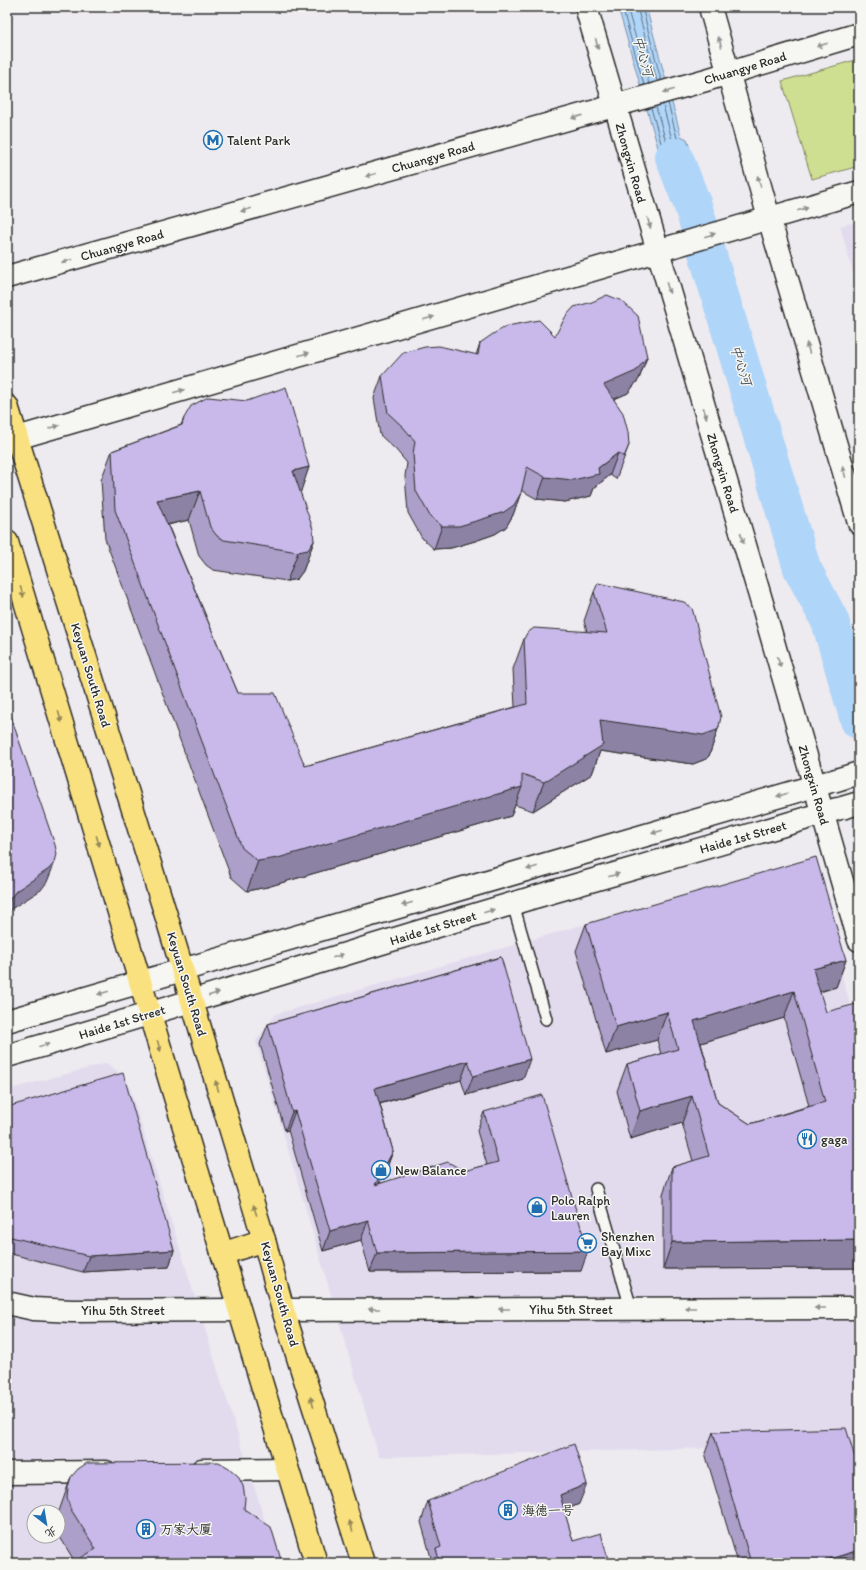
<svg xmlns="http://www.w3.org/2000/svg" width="866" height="1570" font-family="Itim,'LXGW WenKai TC',sans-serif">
<rect width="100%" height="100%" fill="#edeaf0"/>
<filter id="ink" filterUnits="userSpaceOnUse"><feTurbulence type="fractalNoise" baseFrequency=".025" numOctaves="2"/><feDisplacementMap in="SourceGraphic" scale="8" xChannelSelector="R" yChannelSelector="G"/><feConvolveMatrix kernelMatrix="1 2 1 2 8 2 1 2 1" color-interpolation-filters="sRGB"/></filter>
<g filter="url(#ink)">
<g fill="#e2dbee" fill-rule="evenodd">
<polygon points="859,221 859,295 840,226"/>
<polygon points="798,862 811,869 859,1035 859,1444 379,1457 256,1041 276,1014"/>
<path d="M107,1063L127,1079L278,1563H7V1090ZM34,1512H58V1536H34Z"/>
</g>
<polygon fill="#cfdf92" stroke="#7d855e" points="859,59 859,166 812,179 782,81"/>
<polygon fill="#afd5f9" stroke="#7a91a7" points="618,7 646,7 681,136 687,139 706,203 676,211"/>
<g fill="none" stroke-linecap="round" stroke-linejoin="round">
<g stroke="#606f7d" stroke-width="1">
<polyline points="622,7 644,85"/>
<polyline points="627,7 649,84"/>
<polyline points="637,7 657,81"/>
<polyline points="642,7 661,80"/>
<polyline points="656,107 682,198 684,200 693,197 694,195 680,147 672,140 663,105"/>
<polyline points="651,108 679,205 681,206 699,201 700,198 684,143 677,138 668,103"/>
</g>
<polyline stroke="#afd5f9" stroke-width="38" points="674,157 693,206 802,568 830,621 859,720"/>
<defs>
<g id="lane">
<polyline points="513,904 546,1019"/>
<polyline points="596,1189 631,1308"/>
</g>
<g id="street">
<polyline points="7,1303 34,1309 72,1311 239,1310"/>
<polyline points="283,1310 859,1308"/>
<polyline points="202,1470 287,1469"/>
<polyline points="7,1473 106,1472"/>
</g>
<g id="secondary">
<polyline points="586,7 762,603 859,940"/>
<polyline points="710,7 769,218 859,523"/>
<polyline points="7,277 706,80 859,34"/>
<polyline points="17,438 859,192"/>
<polyline points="7,1021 828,782"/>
<path d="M7,1056C176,1007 343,954 511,904C620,872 729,842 837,809"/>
</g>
<g id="primary">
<polyline points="7,406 165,912 264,1240 283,1310 363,1563"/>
<polyline points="7,542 316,1563"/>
<polyline points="222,1254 264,1240"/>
</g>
</defs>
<use href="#lane" stroke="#2b2b2b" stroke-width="14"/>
<use href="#street" stroke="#2b2b2b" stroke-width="25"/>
<use href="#secondary" stroke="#2b2b2b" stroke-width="25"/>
<use href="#primary" stroke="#2b2b2b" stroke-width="25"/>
<use href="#lane" stroke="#f6f6f2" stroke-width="11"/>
<use href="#street" stroke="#f6f6f2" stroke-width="22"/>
<use href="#secondary" stroke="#f6f6f2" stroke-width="22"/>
<use href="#primary" stroke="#fae180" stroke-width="22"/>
<defs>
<g id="secondary-bridge">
<polyline points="833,781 859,773"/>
<polyline points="842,808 859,803"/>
</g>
</defs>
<use href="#secondary-bridge" stroke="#2b2b2b" stroke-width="25" stroke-linecap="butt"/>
<use href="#secondary-bridge" stroke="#f6f6f2" stroke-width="22"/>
</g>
<g fill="#ac9fc9" stroke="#2b2b2b" fill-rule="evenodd">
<polygon points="555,336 647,357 639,379 628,393 614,399 629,445 616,479 610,475 594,488 591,496 565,502 537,499 521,490 513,515 506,527 495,534 475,541 451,548 434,549 422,538 408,513 405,476 407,463 396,450 380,435 374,398 382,376 476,355 480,343"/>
<polygon points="184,418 309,467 300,492 314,541 303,571 297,579 287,581 213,570 206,565 199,556 189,520 168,525 238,693 305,766 515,707 513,669 524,639 587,631 584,621 594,592 719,726 709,756 706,759 693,764 600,751 592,774 533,811 515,805 511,816 267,887 247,891 231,877 105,539 101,480 112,451 181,425"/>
<path d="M586,924L846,960L836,987L820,992L859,1268L663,1269V1194L672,1167L693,1161L682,1123L630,1139L617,1091L627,1064L661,1054L657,1040L606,1054L576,951ZM784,1018L809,1106L750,1124L718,1103L701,1043Z"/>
<polygon points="501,957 523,1079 466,1095 461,1080 380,1104 393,1151 386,1170 379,1183 464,1171 487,1165 477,1131 484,1112 581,1271 370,1272 361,1240 323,1251 288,1130 285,1131 260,1044 268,1024"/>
<polygon points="7,1107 174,1250 169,1267 83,1272 7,1253"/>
<polygon points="713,1432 859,1563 738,1563 705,1453"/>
<polygon points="238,1476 75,1562 60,1537 58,1532 58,1514 71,1477"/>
<polygon points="428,1501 579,1504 564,1511 573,1541 609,1563 431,1563 432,1561 421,1522"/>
</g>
<g fill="#8c82a4" stroke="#2b2b2b">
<polygon points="647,357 639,379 628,393 596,407 604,385"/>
<polygon points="618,453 610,475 594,488 591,496 565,502 537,499 545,477 598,468"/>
<polygon points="309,467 299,497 293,471"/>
<polygon points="200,491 189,520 147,529 157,500"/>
<polygon points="521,493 513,515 506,527 495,534 475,541 451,548 434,549 442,526"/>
<polygon points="314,541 303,571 297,579 287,581 298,552"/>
<polygon points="600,720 719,726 709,756 706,759 693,764 600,751 592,774 533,811 544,782"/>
<polygon points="522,787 511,816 267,887 247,891 258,861"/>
<polygon points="55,862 47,882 41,890 8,911 7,913 7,907 9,900 16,891"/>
<polygon points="846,960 836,987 803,996 813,969"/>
<polygon points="794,991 784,1018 684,1048 694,1021"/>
<polygon points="667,1012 657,1040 606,1054 616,1027"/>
<polygon points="530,1059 523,1079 466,1095 473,1076"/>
<polygon points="468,1061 461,1080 368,1107 375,1088"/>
<polygon points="692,1096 682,1123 630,1139 640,1111"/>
<polygon points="295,1111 288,1130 285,1131 292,1112"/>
<polygon points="393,1151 386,1170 368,1204 375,1185"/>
<polygon points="368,1220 361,1240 323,1251 330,1231"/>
<polygon points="859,1240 859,1268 663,1269 672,1242"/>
<polygon points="174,1250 169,1267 83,1272 89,1256"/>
<polygon points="588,1251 581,1271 370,1272 377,1253"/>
<polygon points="587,1484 579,1504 552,1516 560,1495"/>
<polygon points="859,1550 859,1563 817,1563"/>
</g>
<g fill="#c8b9ea" stroke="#2b2b2b" fill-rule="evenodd">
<polygon points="607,295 622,301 638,316 647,357 636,371 604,385 623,413 628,432 629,445 624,457 618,453 598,468 599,474 573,480 545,477 527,467 521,493 514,505 504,512 483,519 459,526 442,526 430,516 416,491 413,454 415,441 404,428 388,413 382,376 403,353 425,347 439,346 478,355 480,343 493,334 507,326 539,320 555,336 566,316 574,307 592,302"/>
<polygon points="286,387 309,467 293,471 313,529 314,541 308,550 298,552 224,540 217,536 210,527 200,491 157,500 238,693 275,693 305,766 527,704 524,639 527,633 534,628 607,633 594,592 598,583 684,602 692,608 721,717 719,726 717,730 703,735 600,720 603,745 544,782 522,774 522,787 278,858 258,861 242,848 115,510 112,451 182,425 184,418 191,406 208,397 247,401"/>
<polygon points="7,700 14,726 55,845 57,854 55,862 49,869 16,891 9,900 7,910"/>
<path d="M816,857L846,960L813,969L826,1012L856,1004L859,1012V1240L672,1242V1167L709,1156L692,1096L640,1111L627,1064L678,1049L667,1012L616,1027L586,924ZM794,991L825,1102L750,1124L718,1103L694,1021Z"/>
<polygon points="501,957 530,1059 473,1076 468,1061 375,1088 393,1151 375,1185 448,1162 464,1171 498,1162 484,1112 542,1095 588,1251 377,1253 368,1220 330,1231 295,1111 292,1112 268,1024"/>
<polygon points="123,1073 174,1250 89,1256 7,1236 7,1107"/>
<polygon points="846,1428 859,1471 859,1550 817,1563 751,1563 713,1432"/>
<polygon points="574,1444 587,1484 560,1495 573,1541 601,1533 609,1563 440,1563 436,1549 441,1547 428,1501"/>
<polygon points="219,1462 229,1468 238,1476 243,1486 245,1498 244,1509 271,1527 282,1563 72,1563 96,1549 70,1508 67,1497 68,1487 71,1477 78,1469 87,1463"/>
</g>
<defs><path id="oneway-solid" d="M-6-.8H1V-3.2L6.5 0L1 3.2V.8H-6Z"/></defs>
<g fill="#90908e">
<use href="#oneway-solid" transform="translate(720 42) rotate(-106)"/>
<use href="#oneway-solid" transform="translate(597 44) rotate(75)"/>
<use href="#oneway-solid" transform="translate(822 45) rotate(163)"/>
<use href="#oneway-solid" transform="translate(669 91) rotate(164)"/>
<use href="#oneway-solid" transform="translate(577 117) rotate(164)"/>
<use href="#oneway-solid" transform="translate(371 175) rotate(164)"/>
<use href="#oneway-solid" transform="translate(759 181) rotate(-106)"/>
<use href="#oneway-solid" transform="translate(803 209) rotate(-16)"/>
<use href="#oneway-solid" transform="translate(246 210) rotate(164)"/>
<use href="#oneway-solid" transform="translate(649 223) rotate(74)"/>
<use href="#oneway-solid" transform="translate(710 235) rotate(-16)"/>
<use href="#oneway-solid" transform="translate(67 261) rotate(164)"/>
<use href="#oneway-solid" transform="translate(668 288) rotate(73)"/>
<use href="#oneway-solid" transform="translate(429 318) rotate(-16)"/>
<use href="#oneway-solid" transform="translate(808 348) rotate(-106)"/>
<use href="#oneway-solid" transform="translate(304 354) rotate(-16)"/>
<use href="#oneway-solid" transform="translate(179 391) rotate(-16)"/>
<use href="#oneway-solid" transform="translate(705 413) rotate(73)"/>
<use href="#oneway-solid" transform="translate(54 427) rotate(-16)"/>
<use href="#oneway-solid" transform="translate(844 472) rotate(-106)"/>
<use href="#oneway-solid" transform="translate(742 538) rotate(73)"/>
<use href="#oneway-solid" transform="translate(779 662) rotate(74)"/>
<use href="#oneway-solid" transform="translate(782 795) rotate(164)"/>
<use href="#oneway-solid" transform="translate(657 832) rotate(164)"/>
<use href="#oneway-solid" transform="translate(532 868) rotate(164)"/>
<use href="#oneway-solid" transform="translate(614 875) rotate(-16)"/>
<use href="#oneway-solid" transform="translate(407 904) rotate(164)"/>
<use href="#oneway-solid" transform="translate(489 911) rotate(-17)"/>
<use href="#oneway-solid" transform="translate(338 956) rotate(-17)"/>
<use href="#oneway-solid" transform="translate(103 993) rotate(164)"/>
<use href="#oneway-solid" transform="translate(214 994) rotate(-17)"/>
<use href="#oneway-solid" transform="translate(44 1045) rotate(-16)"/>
<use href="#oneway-solid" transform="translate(690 1308) rotate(180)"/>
<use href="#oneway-solid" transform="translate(820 1308) rotate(180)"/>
<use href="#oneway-solid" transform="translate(374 1309) rotate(180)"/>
<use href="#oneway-solid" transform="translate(504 1309) rotate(180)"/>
</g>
<g fill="#928656">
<use href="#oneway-solid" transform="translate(22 592) rotate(73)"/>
<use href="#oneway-solid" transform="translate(60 717) rotate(73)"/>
<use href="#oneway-solid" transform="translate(98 841) rotate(73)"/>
<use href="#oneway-solid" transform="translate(159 1046) rotate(73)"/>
<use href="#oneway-solid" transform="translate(217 1086) rotate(-107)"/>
<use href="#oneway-solid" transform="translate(255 1210) rotate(-107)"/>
<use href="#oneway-solid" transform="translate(312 1402) rotate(-107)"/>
<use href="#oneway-solid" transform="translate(351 1526) rotate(-107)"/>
</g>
</g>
<defs>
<symbol id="metro-ring" viewBox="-11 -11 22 22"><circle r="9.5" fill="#f6f6f2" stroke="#1f6fb2" stroke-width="1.5"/><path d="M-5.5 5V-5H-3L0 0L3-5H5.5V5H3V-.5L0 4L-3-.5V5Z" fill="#1f6fb2"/></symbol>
<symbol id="restaurant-ring" viewBox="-11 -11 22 22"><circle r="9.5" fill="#f6f6f2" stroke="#1f6fb2" stroke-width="1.5"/><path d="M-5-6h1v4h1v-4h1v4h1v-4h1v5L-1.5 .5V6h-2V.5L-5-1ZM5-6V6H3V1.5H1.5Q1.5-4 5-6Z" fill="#1f6fb2"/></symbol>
<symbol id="shop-ring" viewBox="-11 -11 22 22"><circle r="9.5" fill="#f6f6f2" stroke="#1f6fb2" stroke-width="1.5"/><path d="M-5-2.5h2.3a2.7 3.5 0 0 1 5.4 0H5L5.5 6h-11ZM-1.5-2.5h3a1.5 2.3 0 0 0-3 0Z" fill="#1f6fb2"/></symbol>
<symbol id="supermarket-ring" viewBox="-11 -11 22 22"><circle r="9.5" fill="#f6f6f2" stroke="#1f6fb2" stroke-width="1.5"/><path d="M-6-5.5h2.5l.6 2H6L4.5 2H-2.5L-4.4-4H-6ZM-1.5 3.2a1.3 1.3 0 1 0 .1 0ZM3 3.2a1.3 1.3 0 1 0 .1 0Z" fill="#1f6fb2"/></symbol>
<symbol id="building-ring" viewBox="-11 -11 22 22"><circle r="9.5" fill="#f6f6f2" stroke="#1f6fb2" stroke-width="1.5"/><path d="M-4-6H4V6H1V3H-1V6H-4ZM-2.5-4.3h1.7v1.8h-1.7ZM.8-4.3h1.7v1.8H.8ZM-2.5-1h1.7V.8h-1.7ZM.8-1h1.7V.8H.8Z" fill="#1f6fb2"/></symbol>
</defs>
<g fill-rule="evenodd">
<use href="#metro-ring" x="202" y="129" width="22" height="22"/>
<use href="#restaurant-ring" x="796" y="1128" width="22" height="22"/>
<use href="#shop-ring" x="370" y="1159" width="22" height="22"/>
<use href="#shop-ring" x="526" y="1196" width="22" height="22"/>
<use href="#supermarket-ring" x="576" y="1232" width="22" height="22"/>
<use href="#building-ring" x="497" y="1499" width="22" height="22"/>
<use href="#building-ring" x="135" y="1518" width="22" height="22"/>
</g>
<g text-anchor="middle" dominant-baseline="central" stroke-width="3" stroke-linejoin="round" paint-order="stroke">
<g font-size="13" fill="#2b2b2b" stroke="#f6f6f2">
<text transform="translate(745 68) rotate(-17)">Chuangye Road</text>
<text transform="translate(433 157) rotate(-16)">Chuangye Road</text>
<text transform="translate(631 163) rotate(74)">Zhongxin Road</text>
<text transform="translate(122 245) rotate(-16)">Chuangye Road</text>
<text transform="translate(723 473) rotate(73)">Zhongxin Road</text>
<text transform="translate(91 675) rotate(73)">Keyuan South Road</text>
<text transform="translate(814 785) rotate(74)">Zhongxin Road</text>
<text transform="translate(743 837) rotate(-16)">Haide 1st Street</text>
<text transform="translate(433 928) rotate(-17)">Haide 1st Street</text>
<text transform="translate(187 984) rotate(73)">Keyuan South Road</text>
<text transform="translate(122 1022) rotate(-17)">Haide 1st Street</text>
<text transform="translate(280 1294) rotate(74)">Keyuan South Road</text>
<text x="571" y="1309">Yihu 5th Street</text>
<text x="123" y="1310">Yihu 5th Street</text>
</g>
<g font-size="13" fill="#2b2b2b" stroke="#f6f6f2" text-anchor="start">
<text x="227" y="140">Talent Park</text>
<text x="821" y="1139">gaga</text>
<text x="395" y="1170">New Balance</text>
<text x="551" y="1200">Polo Ralph<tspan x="551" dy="15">Lauren</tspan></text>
<text x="601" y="1236">Shenzhen<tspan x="601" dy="15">Bay Mixc</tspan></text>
<text x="522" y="1510">海德一号</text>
<text x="160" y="1529">万家大厦</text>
</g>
<g font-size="14" font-style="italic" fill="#4c565e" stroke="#f6f6f2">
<text transform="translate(643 56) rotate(74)">中心河</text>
<text transform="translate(741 365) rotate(73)">中心河</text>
</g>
</g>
<rect width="866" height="1570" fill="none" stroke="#f6f6f2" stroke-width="24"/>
<rect x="12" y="12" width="842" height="1546" fill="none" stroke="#2b2b2b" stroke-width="1.5" filter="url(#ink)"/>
<g transform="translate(46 1524) rotate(149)"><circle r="19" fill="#f6f6f2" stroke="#a5a5a2"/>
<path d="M0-3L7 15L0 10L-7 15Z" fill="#1f6fb2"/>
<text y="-6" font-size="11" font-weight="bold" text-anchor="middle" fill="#2b2b2b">北</text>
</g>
</svg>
